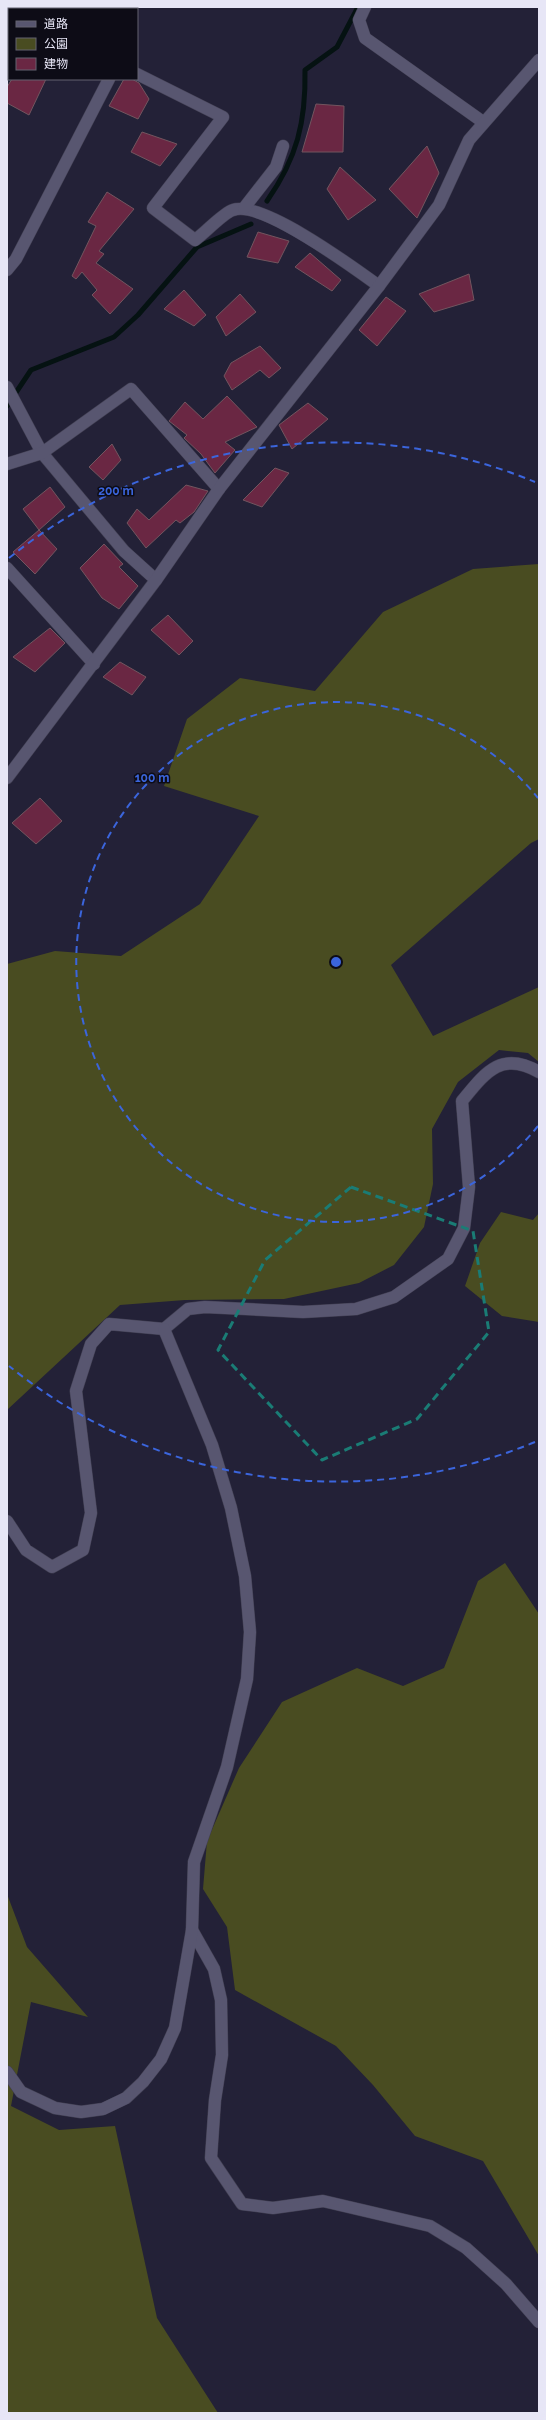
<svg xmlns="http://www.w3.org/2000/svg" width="546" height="2420" font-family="Raleway,'Noto Sans JP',sans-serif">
<rect width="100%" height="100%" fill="#232137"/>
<g fill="#494c21">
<polygon points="539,564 539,839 531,843 391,965 433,1036 539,987 539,1062 528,1053 499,1050 458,1082 432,1129 433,1184 424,1227 394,1265 359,1283 284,1299 185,1300 120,1305 7,1410 7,964 55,951 121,956 200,904 259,816 164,786 187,719 240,678 315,691 383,612 473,569"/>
<polygon points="501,1212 533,1220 539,1213 539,1322 502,1316 465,1286 480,1243"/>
<polygon points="505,1563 539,1614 539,2256 483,2161 415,2136 373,2085 336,2046 235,1990 227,1927 203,1889 207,1841 239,1768 282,1702 357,1668 403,1686 444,1668 478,1581"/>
<polygon points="7,1894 27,1947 88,2017 31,2002 11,2106 59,2130 115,2126 157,2318 218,2413 7,2413"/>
</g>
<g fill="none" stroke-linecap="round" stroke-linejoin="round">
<g stroke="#051212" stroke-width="5">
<path d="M267,201C297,158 306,122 305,70L337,47L358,7"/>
<polyline points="7,406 31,370 114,337 138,315 197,247 251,224"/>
</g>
</g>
<g fill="#6a2743" stroke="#72555f">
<polygon points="12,79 46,79 29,115 7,103 7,87"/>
<polygon points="124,79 132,79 139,83 149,99 138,119 109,106"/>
<polygon points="316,104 344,106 343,152 302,152"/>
<polygon points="142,132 177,144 160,166 131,152"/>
<polygon points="427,146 439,173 417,218 389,189"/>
<polygon points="340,167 376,200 348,220 327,189"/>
<polygon points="107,192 134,209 99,251 104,254 96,263 133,289 110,314 92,295 97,290 82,272 76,279 72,276 96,226 88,222"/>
<polygon points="258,232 289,241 278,263 247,257"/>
<polygon points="310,253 341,280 332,291 295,267"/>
<polygon points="469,274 474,300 434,312 419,294"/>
<polygon points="184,290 206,315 194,326 164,309"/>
<polygon points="240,294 256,312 226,336 216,317"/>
<polygon points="386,297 406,311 377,346 359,330"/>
<polygon points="260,346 281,368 269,378 260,370 232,390 224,376 231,363"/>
<polygon points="227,396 257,427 225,442 235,450 215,473 201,454 184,438 187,435 169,421 185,402 203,419"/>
<polygon points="308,403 328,419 292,449 279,425"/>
<polygon points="112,444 121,460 103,480 89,467"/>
<polygon points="275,468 289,473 262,507 243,500"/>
<polygon points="186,485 208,491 194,512 180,523 176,520 146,548 127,523 137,509 149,520"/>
<polygon points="50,487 65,507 39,530 23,509"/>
<polygon points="39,530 57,549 35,574 13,552"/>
<polygon points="104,544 123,564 119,567 138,586 119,609 102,598 80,568"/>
<polygon points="168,615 193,641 179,655 151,630"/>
<polygon points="50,628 65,643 35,672 13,657"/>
<polygon points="120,662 146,677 132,695 103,677"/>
<polygon points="40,798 62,821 36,844 12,823"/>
</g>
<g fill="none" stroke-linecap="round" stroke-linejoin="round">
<defs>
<g id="minor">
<polyline points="365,7 359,20 365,38 483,122"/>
<polyline points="7,20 9,20"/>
<polyline points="7,63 9,60"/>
<path d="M137,74L223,117L153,208L195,240C205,233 223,213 233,210C262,200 354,268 379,286"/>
<polyline points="244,208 276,167 283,146"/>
<polyline points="7,270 16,259 109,79"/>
<polyline points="7,387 42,453 124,551 156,580"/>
<polyline points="7,464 42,453 131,389 219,489"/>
<polyline points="7,568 94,664"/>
<polyline points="7,778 156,580 219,489 379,286 439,205 469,140 539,60"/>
<path d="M7,1521L26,1550L52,1567L83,1550L91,1513L76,1391L91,1344L109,1324L164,1329L188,1309L205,1307L303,1312L356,1309L394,1297L448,1259L464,1228L469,1187L462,1101C485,1073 501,1050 539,1072"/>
<polyline points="192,1930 214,1969 221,2000 222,2055 215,2100 211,2158 242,2204 273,2208 323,2201 430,2226 466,2248 506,2284 539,2322"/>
<polyline points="7,2072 21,2092 55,2108 81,2112 103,2109 126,2098 143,2082 161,2059 175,2028 192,1930 194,1862 227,1767 247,1679 250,1632 245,1576 231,1508 212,1445 164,1329"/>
</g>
</defs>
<use href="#minor" stroke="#413f52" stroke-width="13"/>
<use href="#minor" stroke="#585670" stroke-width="12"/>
</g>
<path fill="none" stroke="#1a7c75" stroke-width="3" stroke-dasharray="8 5" stroke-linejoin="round" d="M351,1187L473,1231L489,1332L417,1419L322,1460L218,1350L265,1260Z"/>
<g fill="none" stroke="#3b65dc" stroke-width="2" stroke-dasharray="7 5">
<path d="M538 1126A260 260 0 1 1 538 798"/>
<path d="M535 1442A520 520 0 0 1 9 1366M9 558A520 520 0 0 1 535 482"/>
</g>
<circle cx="336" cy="962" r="6" fill="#3b65dc" stroke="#0d0c16" stroke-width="2"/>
<g font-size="12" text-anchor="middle" font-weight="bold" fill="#3b65dc" stroke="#0d0c16" stroke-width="3" stroke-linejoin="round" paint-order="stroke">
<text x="116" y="495">200 m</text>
<text x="152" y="782">100 m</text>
</g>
<rect width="546" height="2420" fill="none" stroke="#e7e6f6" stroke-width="16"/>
<rect x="8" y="8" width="130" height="72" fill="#0d0c16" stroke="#646370"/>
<rect x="16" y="21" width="20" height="6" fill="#585670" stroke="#646370"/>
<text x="44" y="28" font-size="12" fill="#e7e6f6">道路</text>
<rect x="16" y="38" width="20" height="12" fill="#494c21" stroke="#646370"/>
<text x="44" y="48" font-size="12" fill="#e7e6f6">公園</text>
<rect x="16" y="58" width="20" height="12" fill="#6a2743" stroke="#646370"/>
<text x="44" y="68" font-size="12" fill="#e7e6f6">建物</text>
</svg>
